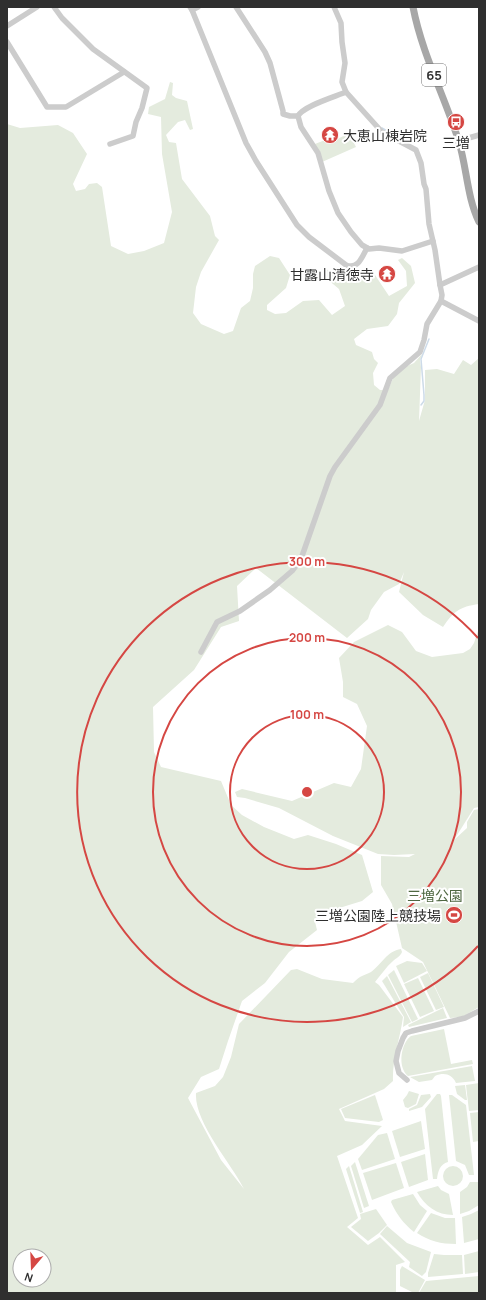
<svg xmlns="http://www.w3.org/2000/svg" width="486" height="1300" font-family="Manrope,'Noto Sans JP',sans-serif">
<rect width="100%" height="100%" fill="#fff"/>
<g fill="#e4ebde" fill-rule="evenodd">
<path d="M170,82L173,83L172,95L176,98L187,101L193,129L190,130L185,120L178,122L166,135L169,142L176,143L182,179L210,216L215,236L219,240L201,272L196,287L193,313L201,324L224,334L233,331L241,308L250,301L253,288V274L255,266L270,256L279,258L290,275L286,288L267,305V310L275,314L286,313L303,301L319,300L332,315L345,306L339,289L321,274L326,269L346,280L354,274L371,269L389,296L407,286L406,271L398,260L402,258L411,266L415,283L399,303L397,314L388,326L367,329L354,339L356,345L372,352L374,359L378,363L373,373L374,385L380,390H388L394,376L405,367L414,363L422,354L420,360L421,367L419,421L425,400V370L437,369L454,374L463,360L471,365L479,358V604C459,607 454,611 443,627L423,615L399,592L404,572L399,584L384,592L371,610L368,619L347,638L256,568L237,586L239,621L221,627L194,670L153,707L154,752L161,767L221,781L231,805L242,815L264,827L294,839L308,835L336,844L362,855L373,892L362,901L336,909L330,915L321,918L315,922L317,930L289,952L265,983L242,1001L228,1041L219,1069L201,1077L188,1098L221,1160L244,1189C231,1163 194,1122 196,1093L215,1086L223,1077L231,1057L239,1024L291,970L297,969L322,979L353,983C355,981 357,979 360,977C363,975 368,974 371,972C382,964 387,951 401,949L402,952C400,957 396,958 393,961C386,967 381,975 375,982L379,985L403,1017C400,1039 392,1060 393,1081L384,1089L339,1109L345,1121L382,1126L362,1145L337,1156L358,1218L347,1227L368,1245L380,1237L405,1262L396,1265V1293H7V124L20,128L58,125L73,133L87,154L73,184L76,191L85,189L89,184L97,183L102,187L111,246L128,254L144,251L164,243L172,212L162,154L161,117L148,114L149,107L165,99ZM20,1256H44V1280H20Z"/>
<polygon points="349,133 356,147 322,162 315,144 325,140 328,144"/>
<polygon points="388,625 402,632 416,651 432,657 463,653 470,649 474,643 479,628 479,807 474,808 454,840 467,828 467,822 474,810 479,809 479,1007 462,1017 450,1018 423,962 402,948 392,904 381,885 381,856 409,857 415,854 394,855 378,854 333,836 279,808 245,798 237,797 235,792 242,789 292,801 334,783 351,787 361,769 367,726 357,704 343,697 343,682 339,658 354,642"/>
<polygon points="407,961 422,963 427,971 404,983 396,966"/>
<polygon points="394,970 418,1019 412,1022 388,975"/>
<polygon points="428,973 444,1007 436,1010 420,977"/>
<polygon points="387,976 411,1022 403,1027 404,1017 382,981"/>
<polygon points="418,978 434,1011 420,1017 404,984"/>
<polygon points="443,1008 447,1018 409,1027 408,1025"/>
<path d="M444,1029L451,1064L472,1060L473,1064L408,1076C397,1067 401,1043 411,1036Z"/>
<path d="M472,1066L475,1081L456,1083C452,1074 444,1072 435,1076L432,1080L419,1082L410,1077Z"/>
<polygon points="479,1083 479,1110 469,1111 466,1085"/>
<polygon points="465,1085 467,1100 465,1100 457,1094 455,1086"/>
<polygon points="409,1091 419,1094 416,1104 408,1108 405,1107 403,1100 407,1095"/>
<polygon points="430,1094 431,1097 422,1107 409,1111 409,1109 417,1105 421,1095"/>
<path d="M437,1094H440L441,1096L448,1162C440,1164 438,1171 437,1179H433L425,1109Z"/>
<polygon points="375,1095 383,1120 379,1122 345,1118 341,1109"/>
<polygon points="449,1095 452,1095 466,1105 474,1175 469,1175 465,1165 456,1161"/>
<polygon points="479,1112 479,1141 473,1142 470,1113"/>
<polygon points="421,1121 425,1149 400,1157 392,1131"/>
<polygon points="387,1133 395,1159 362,1170 358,1159 378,1135"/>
<polygon points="425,1154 428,1180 409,1187 401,1162"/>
<polygon points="355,1162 369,1206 364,1208 351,1166"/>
<polygon points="396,1163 404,1188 372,1200 363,1173"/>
<circle cx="453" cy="1176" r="10"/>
<polygon points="349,1166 363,1212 360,1213 346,1169"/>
<polygon points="470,1182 479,1182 479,1205 469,1211 460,1214 460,1192 467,1187"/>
<path d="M438,1186L441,1190L449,1194L453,1215C437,1215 425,1206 417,1192Z"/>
<path d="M413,1194L420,1205L427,1211L414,1232C403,1223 397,1215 391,1202L392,1200Z"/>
<polygon points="376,1209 387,1225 379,1233 368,1241 351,1227 361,1219 360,1214"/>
<polygon points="479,1210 479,1239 464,1243 462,1217 471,1214"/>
<path d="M431,1213L445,1218H455L456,1244C441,1244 429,1241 417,1233Z"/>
<polygon points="387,1226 407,1243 431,1252 426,1272 422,1276 409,1267 410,1262 380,1234"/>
<polygon points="479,1251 479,1272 465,1274 464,1255"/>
<polygon points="434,1254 444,1255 462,1255 463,1274 428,1277 428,1273"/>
<polygon points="402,1266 425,1280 418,1293 414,1293 400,1286 400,1270"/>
<polygon points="479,1276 479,1293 419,1293 426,1281"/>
</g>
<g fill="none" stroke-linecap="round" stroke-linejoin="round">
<g stroke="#cddbe9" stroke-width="1.5">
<polyline points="382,128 395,136"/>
<polyline points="421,405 424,401 424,395 421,359 429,339"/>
</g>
<g stroke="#ccc" stroke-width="5.5">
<polyline points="54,7 62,18 93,49 147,88 142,108 136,122 133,136 110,144"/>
<path d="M190,7L192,10L246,143L256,161L297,225L309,237L346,265C358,270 362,257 367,248"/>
<polyline points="236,7 265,52 270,63 283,111 283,114 290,116 298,116"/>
<polyline points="334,7 341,23 342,42 345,63 342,82 346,92 382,132 416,150 421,163 424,184 426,189 429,224 435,250 440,285"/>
<polyline points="192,10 198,7"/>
<polyline points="7,26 37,7"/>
<polyline points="7,42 47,107 66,107 124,72"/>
<path d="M346,92C334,97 303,106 298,116L301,127L318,153L329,191L338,213L351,232L362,245L369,249L379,248L402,251L433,241"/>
<polyline points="458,141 479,135"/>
<polyline points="441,301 479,321"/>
<polyline points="201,652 217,622 240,611 270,590 292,571 301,559 330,476 335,467 380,405 390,378 420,352 424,340 427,324 441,301 442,295 440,285 479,267"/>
<polyline points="407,1080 399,1073 396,1061 398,1051 403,1038 406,1033 412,1031 465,1018 479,1011"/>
</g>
<path stroke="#a7a7a7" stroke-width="7" d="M413,7C422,54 445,97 459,142C467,169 467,197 479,222"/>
</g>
<g fill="none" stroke="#d54743" stroke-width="2">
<circle cx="307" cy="792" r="77"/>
<circle cx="307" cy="792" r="154"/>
<path d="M478 946A230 230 0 1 1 478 638"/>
</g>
<defs>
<symbol id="bus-disc" viewBox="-11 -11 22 22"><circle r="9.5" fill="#d54743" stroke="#fff"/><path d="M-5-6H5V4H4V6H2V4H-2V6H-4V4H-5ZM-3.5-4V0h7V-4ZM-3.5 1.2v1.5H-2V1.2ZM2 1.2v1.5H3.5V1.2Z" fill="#fff"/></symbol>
<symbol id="temple-disc" viewBox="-11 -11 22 22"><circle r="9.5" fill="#d54743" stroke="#fff"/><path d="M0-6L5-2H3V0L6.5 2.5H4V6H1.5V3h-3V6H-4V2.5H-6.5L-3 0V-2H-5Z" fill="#fff"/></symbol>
<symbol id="stadium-disc" viewBox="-11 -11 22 22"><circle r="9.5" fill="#d54743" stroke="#fff"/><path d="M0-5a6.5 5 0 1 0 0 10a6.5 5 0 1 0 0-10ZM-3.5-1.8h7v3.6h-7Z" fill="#fff"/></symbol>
</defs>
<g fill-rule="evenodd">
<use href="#bus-disc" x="446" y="112" width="20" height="20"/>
<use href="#temple-disc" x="320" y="125" width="20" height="20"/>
<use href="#temple-disc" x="377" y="264" width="20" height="20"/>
<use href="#stadium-disc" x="444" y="905" width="20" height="20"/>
</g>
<g text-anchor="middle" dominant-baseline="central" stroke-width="4" stroke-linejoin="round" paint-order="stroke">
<rect fill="#fff" stroke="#6d6d6d" stroke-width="1" x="422" y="64" width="24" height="22" rx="3"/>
<g font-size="13" font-weight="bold" fill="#2f2f2f">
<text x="434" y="75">65</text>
</g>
<g font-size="14" fill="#2f2f2f" stroke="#fff" text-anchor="end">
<text x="343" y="135" text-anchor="start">大恵山棟岩院</text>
<text x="456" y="142" text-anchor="middle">三増</text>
<text x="374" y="274">甘露山清徳寺</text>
<text x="441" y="915">三増公園陸上競技場</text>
</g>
<g font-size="14" fill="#4f6741" stroke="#fff">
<text x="435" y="895">三増公園</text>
</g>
</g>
<circle cx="307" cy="792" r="6" fill="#d54743" stroke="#fff" stroke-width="2"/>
<g font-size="12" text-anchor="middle" font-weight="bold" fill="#d54743" stroke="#fff" stroke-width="4" stroke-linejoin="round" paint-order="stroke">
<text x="307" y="566">300 m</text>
<text x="307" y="642">200 m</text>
<text x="307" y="719">100 m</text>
</g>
<rect width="486" height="1300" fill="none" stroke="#2f2f2f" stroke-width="16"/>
<g transform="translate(32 1268) rotate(199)"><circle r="19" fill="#ffffff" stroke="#acacac"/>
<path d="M0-3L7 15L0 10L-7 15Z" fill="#d54743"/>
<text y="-6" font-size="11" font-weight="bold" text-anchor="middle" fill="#2f2f2f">N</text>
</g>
</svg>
